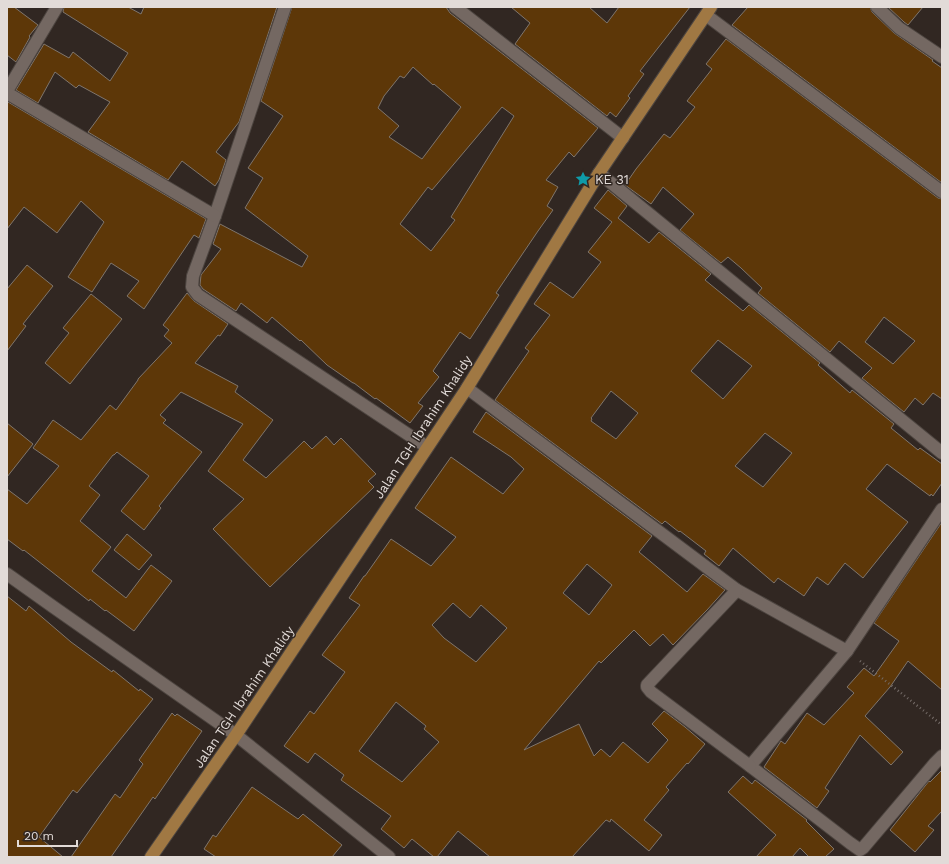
<svg xmlns="http://www.w3.org/2000/svg" width="949" height="864" font-family="'Work Sans',sans-serif">
<rect width="100%" height="100%" fill="#312722"/>
<g fill="#5d3708" stroke="#7f756c" fill-rule="evenodd">
<polygon points="7,7 14,7 38,25 29,36 30,37 16,62 7,55"/>
<polygon points="64,7 128,7 141,14 144,7 277,7 239,122 216,152 226,160 219,180 215,186 182,161 168,180 88,132 110,102 79,85 76,88 55,72 38,103 16,90 44,44 69,58 73,52 110,81 128,53 63,12"/>
<path d="M292,7H446L450,13L598,128L574,157L569,152L546,180L558,187L547,206L553,210L538,231L496,293L499,295L470,339L460,332L433,371L439,377L418,403L423,406L410,423L376,398L375,399L354,383H353L327,365L301,340L300,341L272,317L267,323L241,303L236,311L203,289L200,285L201,275L221,249L213,244L220,224L302,267L308,256L245,208L263,178L248,168L283,116L261,101ZM413,67L433,85L434,84L461,107L422,159L389,137L399,126L378,108L384,96L400,76L404,78ZM502,107L514,116L451,217L455,220L431,251L400,224L428,187L432,190Z"/>
<polygon points="511,7 589,7 607,23 619,7 690,7 640,71 644,74 628,96 630,98 616,117 610,112 607,116 515,44 530,23"/>
<polygon points="748,7 870,7 872,12 894,33 933,60 932,61 942,68 942,183 732,25"/>
<polygon points="888,7 923,7 908,25 904,22"/>
<path d="M726,39L938,198L942,199V399L933,393L923,405L915,398L904,412L862,378L872,368L839,341L830,352L758,293L762,288L741,268L728,257L721,263L680,230L694,214L663,187L651,204L625,185L636,169L664,134L670,138L695,107L687,101L712,69L706,64ZM884,317L915,341L893,364L865,342Z"/>
<polygon points="8,102 206,219 199,238 194,235 144,309 127,296 139,281 111,263 92,292 68,277 104,222 81,201 57,233 24,207 7,229 7,104"/>
<path d="M608,190L627,206L618,218L649,243L659,232L711,274L705,280L743,311L749,305L820,363L818,365L850,393L852,390L894,424L891,428L918,450L920,448L942,464V483L933,496L931,494L930,496L887,464L866,489L908,522L863,578L845,563L828,585L817,577L804,596L778,578L774,583L733,548L719,566L704,554L706,551L680,531L679,532L665,521L662,524L495,400L529,351L525,348L550,315L534,304L550,282L573,298L601,262L588,252L612,222L594,208ZM718,340L752,366L723,399L691,371ZM611,391L638,413L616,439L591,421L592,419L591,418ZM765,433L792,453L763,487L735,466Z"/>
<polygon points="27,265 53,286 23,324 26,326 7,351 7,289"/>
<polygon points="187,293 194,301 228,324 220,336 218,335 195,363 238,386 235,392 273,420 243,460 266,478 304,441 312,449 326,436 334,445 341,438 376,474 368,481 374,487 270,587 213,529 244,499 208,471 243,424 181,392 160,415 166,420 163,423 202,452 159,506 161,508 144,530 121,511 149,476 117,452 114,455 113,455 89,486 100,495 80,521 111,547 92,571 126,598 151,565 172,581 134,631 106,610 105,611 90,599 89,601 24,550 23,551 7,539 7,489 27,504 59,466 33,448 53,420 81,440 110,405 116,410 138,380 138,379 172,343 164,336 169,330 163,325"/>
<polygon points="91,294 122,319 70,384 45,363 69,333 63,328"/>
<path d="M486,412L652,536L639,552L687,592L703,574L725,590L707,610L673,645L663,634L650,646L634,630L601,663L599,661L524,750L579,724L594,756L601,749L610,757L623,742L648,763L668,740L652,724L664,711L685,727L705,744L688,764L687,763L666,787L669,790L644,820L662,835L649,851L611,819L610,822L606,820L572,857H490L458,831L437,857H434L412,839L404,848L381,829L391,816L341,780L344,775L315,753L308,763L284,746L310,711L314,714L345,672L322,655L360,605L349,598L364,576H365L391,539L431,566L456,537L415,508L451,457L503,494L524,469L511,457L473,432ZM587,564L612,585L589,615L563,593ZM453,603L470,618L481,605L507,628L476,662L444,638L432,625ZM396,702L426,726L424,729L439,742L402,782L359,751Z"/>
<polygon points="7,423 33,444 7,477"/>
<polygon points="942,522 942,690 908,661 890,687 865,716 903,752 891,765 860,735 825,788 829,791 817,808 764,767 781,741 785,744 807,713 824,725 854,693 847,687 864,668 874,676 899,641 874,623"/>
<polygon points="127,534 152,555 139,570 114,550"/>
<polygon points="7,596 26,611 29,606 71,642 112,672 113,670 139,691 140,689 153,699 77,793 73,790 39,837 63,857 7,857"/>
<polygon points="172,713 175,716 177,714 202,731 155,799 153,797 111,857 71,857 115,794 120,798 143,764 139,760"/>
<polygon points="942,770 942,811 928,826 934,830 915,852 890,830 929,781 930,782"/>
<polygon points="743,776 752,784 755,780 807,820 806,821 834,849 825,857 809,857 800,848 792,857 756,857 776,835 728,792"/>
<polygon points="252,787 298,819 303,814 342,845 332,857 216,857 204,849 213,835 216,837"/>
</g>
<g fill="none" stroke-linecap="round" stroke-linejoin="round">
<defs>
<g id="minor">
<polyline points="285,7 215,216 193,276 192,287 198,295 427,447"/>
<polyline points="455,7 623,138"/>
<polyline points="877,7 899,28 942,57"/>
<polyline points="706,15 942,192"/>
<polyline points="7,91 57,7"/>
<polyline points="7,93 215,216"/>
<polyline points="599,173 942,453"/>
<polyline points="467,388 737,590 847,651"/>
<polyline points="942,509 847,651 750,766 850,843 860,850 863,848 935,763 942,756"/>
<polyline points="737,590 647,685 647,687 651,692 750,766"/>
<polyline points="236,735 389,857"/>
</g>
<polyline id="secondary" points="7,574 52,606 236,735"/>
<polyline id="primary" points="151,857 236,735 467,388 599,173 711,7"/>
</defs>
<use href="#minor" stroke="#4d4540" stroke-width="14"/>
<use href="#secondary" stroke="#4d4540" stroke-width="14"/>
<use href="#primary" stroke="#4d4540" stroke-width="14"/>
<polyline stroke="#756c68" stroke-width="2.5" stroke-dasharray="1 3" stroke-linecap="butt" points="860,661 942,725"/>
<use href="#minor" stroke="#746862" stroke-width="12"/>
<use href="#secondary" stroke="#746862" stroke-width="12"/>
<use href="#primary" stroke="#a07843" stroke-width="12"/>
</g>
<defs>
<symbol id="sight-bare" viewBox="-9 -9 18 18"><path d="M0-6L1.8-2.2L6-1.7L2.9 1.2L3.7 5.4L0 3.3L-3.7 5.4L-2.9 1.2L-6-1.7L-1.8-2.2Z" fill="#0f9aa8" stroke="#312722" stroke-width="2.5" paint-order="stroke"/></symbol>
</defs>
<g fill-rule="evenodd">
<use href="#sight-bare" x="572" y="168" width="22" height="22"/>
</g>
<g text-anchor="middle" dominant-baseline="central" stroke-width="3" stroke-linejoin="round" paint-order="stroke">
<g font-size="13" fill="#e2dbd8" stroke="#312722" text-anchor="start">
<text x="595" y="179">KE 31</text>
</g>
<g font-size="13" fill="#e2dbd8" stroke="#312722">
<text transform="translate(423 427) rotate(-57)">Jalan TGH Ibrahim Khalidy</text>
<text transform="translate(244 697) rotate(-56)">Jalan TGH Ibrahim Khalidy</text>
</g>
</g>
<rect width="949" height="864" fill="none" stroke="#e2dbd8" stroke-width="16"/>
<path d="M18 840v6h59v-6" fill="none" stroke="#e2dbd8" stroke-width="2"/>
<text x="24" y="840" font-size="12" fill="#e2dbd8" stroke="#312722" stroke-width="3" paint-order="stroke">20 m</text>
</svg>
